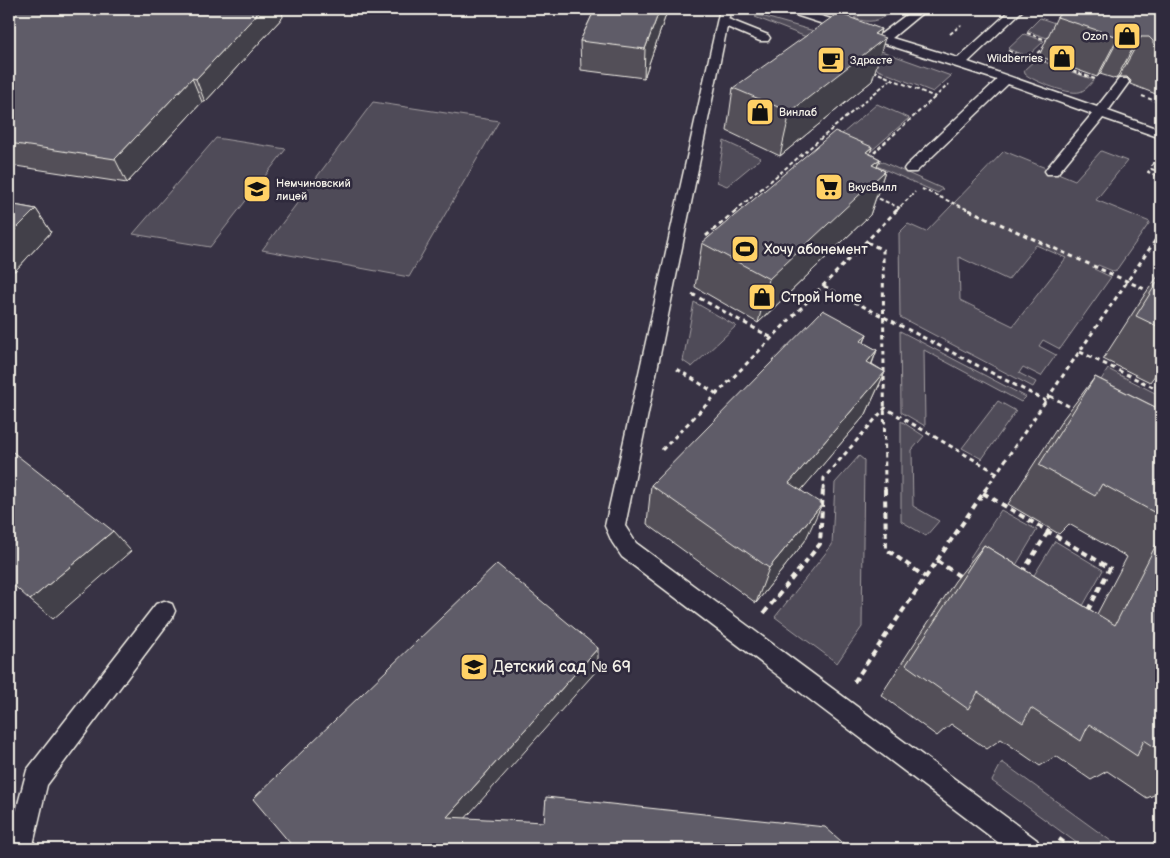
<svg xmlns="http://www.w3.org/2000/svg" width="1170" height="858" font-family="'Balsamiq Sans',sans-serif">
<rect width="100%" height="100%" fill="#373244"/>
<filter id="ink" filterUnits="userSpaceOnUse"><feTurbulence type="fractalNoise" baseFrequency=".02" numOctaves="2"/><feDisplacementMap in="SourceGraphic" scale="10" xChannelSelector="R" yChannelSelector="G"/><feConvolveMatrix kernelMatrix="1 2 1 2 8 2 1 2 1" color-interpolation-filters="sRGB"/></filter>
<g filter="url(#ink)">
<g fill="#504b59" stroke="#a29ea0" fill-rule="evenodd">
<path d="M871,9H895C880,20 872,25 854,18Z"/>
<polygon points="758,15 870,47 951,76 933,92 878,70 873,63 755,17"/>
<polygon points="1040,18 1061,25 1047,38 1027,31"/>
<polygon points="1024,34 1044,41 1028,56 1008,49"/>
<path d="M1036,59L1094,80C1091,83 1087,89 1082,91C1073,97 1033,81 1025,74L1024,70Z"/>
<polygon points="373,102 499,121 409,277 262,250"/>
<polygon points="877,104 909,118 862,159 829,145"/>
<polygon points="216,138 286,149 210,247 133,234"/>
<polygon points="724,141 761,158 727,186 717,182"/>
<path d="M1004,151L1075,180L1101,151L1127,161L1096,200L1150,222L1115,272L1098,265L1094,269L1111,277L1060,349L1043,340L1039,346L1056,355L1041,376L1023,367L1019,373L1036,382L1033,387L900,317L899,233L908,224L926,232ZM1036,245L1066,258L1013,326L960,300L959,257L1008,280Z"/>
<polygon points="874,158 943,189 938,193 870,163"/>
<polygon points="694,302 736,326 692,367 683,361"/>
<polygon points="900,331 1026,397 1021,402 924,350 925,426 901,412"/>
<polygon points="1108,369 1161,396 1161,442 1086,403"/>
<polygon points="998,401 1016,411 982,459 962,448"/>
<polygon points="901,421 924,436 912,450 913,506 939,521 926,536 901,521"/>
<polygon points="859,456 864,460 862,627 837,663 775,617 832,545 835,483"/>
<polygon points="1001,510 1037,530 1006,582 969,559"/>
<polygon points="1055,541 1103,570 1065,638 1015,606"/>
<polygon points="1002,762 1122,849 1085,849 992,781"/>
</g>
<g fill="none" stroke-linecap="round" stroke-linejoin="round">
<defs>
<g id="lane">
<polygon points="720,9 732,9 728,19 768,35 770,38 768,41 760,41 727,27 625,526 636,543 1037,840 1041,849 1007,849 622,557 612,542 605,526"/>
<polygon points="781,9 798,9 881,34 914,9 927,9 892,38 958,58 1012,9 1024,9 968,62 1097,107 1119,79 1127,79 1129,82 1108,111 1161,130 1161,138 1103,118 1057,174 1047,174 1045,171 1047,168 1092,114 1008,84 916,172 906,172 904,169 906,166 997,80 783,11"/>
<polygon points="164,601 172,604 175,611 172,618 47,785 32,849 9,849 9,838 27,770 156,604"/>
</g>
</defs>
<use href="#lane" stroke="#f4f1e8" stroke-width="3"/>
<g stroke="#f4f1e8" stroke-width="2" stroke-dasharray="4 2.5" stroke-linecap="butt">
<polyline points="1049,9 1064,14"/>
<polyline points="1027,33 1049,41"/>
<polyline points="950,34 961,25"/>
<polyline points="1045,46 1033,57 1095,79"/>
<polyline points="1008,51 1031,59"/>
<polyline points="873,71 935,97 949,84"/>
<polyline points="1142,96 1161,103"/>
<polyline points="869,157 935,97"/>
<polyline points="1161,165 1154,163 1152,165 1161,169"/>
<polyline points="1161,172 1151,169 1148,172 1161,177"/>
<polyline points="922,189 971,211"/>
<polyline points="873,196 900,208"/>
<polyline points="735,211 890,80"/>
<polyline points="896,211 915,192"/>
</g>
<g stroke="#f4f1e8" stroke-width="3" stroke-dasharray="4.5 4" stroke-linecap="butt">
<polyline points="969,210 1151,292"/>
<polyline points="706,236 737,210"/>
<polyline points="1154,240 1161,243"/>
<polyline points="867,242 883,250 885,490"/>
<polyline points="824,286 1046,401"/>
<polyline points="692,294 772,338"/>
<polyline points="1080,352 1161,391"/>
<polyline points="677,369 717,394"/>
<polyline points="876,384 884,389"/>
<polyline points="1050,396 1074,409"/>
<polyline points="662,450 897,210"/>
<polyline points="823,490 824,478 885,408 997,473"/>
<polyline points="985,490 1161,232"/>
</g>
<g stroke="#f4f1e8" stroke-width="4" stroke-dasharray="6 4.5" stroke-linecap="butt">
<polyline points="885,489 886,549 925,577"/>
<polyline points="983,493 1110,568 1087,612"/>
<polyline points="937,561 961,577"/>
<polyline points="1022,573 1048,532"/>
<polyline points="764,613 820,544 823,489"/>
<polyline points="854,682 986,489"/>
<polyline points="1059,839 1073,849"/>
<polyline points="1154,849 1161,832"/>
</g>
<use href="#lane" fill="#2f2a3d" fill-rule="evenodd"/>
</g>
<g fill="#524f59" stroke="#f4f1e8">
<polygon points="9,9 281,9 283,17 205,102 202,102 127,183 9,165"/>
<polygon points="595,9 668,9 644,78 581,70 580,41"/>
<polygon points="1161,9 1161,96 1130,84 1131,81 1127,77 1119,77 1116,79 1100,74 1097,77 1039,56 1057,17"/>
<polygon points="881,29 879,35 872,81 780,156 727,131 733,88"/>
<polygon points="872,147 870,154 880,159 877,167 885,171 870,215 758,323 695,287 702,243"/>
<polygon points="9,204 36,209 51,232 15,271 9,270"/>
<polygon points="1161,272 1161,377 1156,374 1150,382 1103,359 1145,294"/>
<polygon points="867,334 864,343 877,350 872,364 885,372 866,414 801,490 805,541 756,603 647,524 651,485"/>
<polygon points="1095,377 1161,410 1161,792 1147,798 1107,771 1091,780 1056,756 1040,766 1001,739 987,749 951,724 937,736 881,695 955,581 984,545 1097,614 1127,557 1069,524 1059,534 1008,504 1063,419"/>
</g>
<g fill="#424048" stroke="#f4f1e8">
<polygon points="262,9 281,9 283,17 205,102 196,79"/>
<polygon points="660,9 668,9 644,78 645,49"/>
<polygon points="881,29 876,45 885,38 872,81 780,156 790,112 874,34"/>
<polygon points="1121,34 1100,74 1097,77 1118,37"/>
<polygon points="1141,37 1119,77 1116,79 1138,39"/>
<polygon points="192,78 202,102 127,183 115,159"/>
<polygon points="872,147 858,191 866,152"/>
<polygon points="880,159 871,183 885,171 870,215 758,323 769,279 872,165"/>
<polygon points="36,209 51,232 15,271 9,263 9,236"/>
<polygon points="867,334 850,377 861,341"/>
<polygon points="877,350 860,393 867,362"/>
<polygon points="885,372 866,414 775,521 789,483"/>
<polygon points="822,504 805,541 756,603 769,568"/>
<polygon points="113,531 131,551 53,619 30,600"/>
<polygon points="598,648 598,669 455,830 447,817"/>
</g>
<g fill="#5f5c67" stroke="#f4f1e8">
<polygon points="9,9 262,9 196,79 192,78 115,159 9,143"/>
<polygon points="595,9 660,9 645,49 580,41"/>
<polygon points="1066,9 1161,9 1161,47 1153,44 1153,41 1149,37 1141,37 1138,39 1121,34 1118,37 1057,17"/>
<polygon points="838,13 881,29 874,34 885,38 790,112 733,88"/>
<polygon points="835,131 872,147 866,152 880,159 872,165 885,171 769,279 702,243"/>
<polygon points="9,204 36,209 9,236"/>
<polygon points="1161,276 1161,328 1136,316"/>
<polygon points="823,310 867,334 861,341 877,350 867,362 885,372 789,483 822,504 769,568 651,485"/>
<polygon points="1095,377 1161,410 1161,516 1102,484 1095,496 1039,465"/>
<polygon points="9,449 113,531 30,600 9,581"/>
<polygon points="1161,535 1161,751 1144,740 1137,756 1089,724 1081,741 1031,708 1023,723 978,692 968,709 906,665 984,545 1115,625"/>
<polygon points="497,564 598,648 447,817 544,822 546,797 825,827 850,849 295,849 253,799"/>
</g>
</g>
<defs>
<symbol id="shop-square" viewBox="-11 -11 22 22"><rect x="-9" y="-9" width="18" height="18" rx="4" fill="#ffd166" stroke="#2f2a3d"/><path d="M-5-2.5h2.3a2.7 3.5 0 0 1 5.4 0H5L5.5 6h-11ZM-1.5-2.5h3a1.5 2.3 0 0 0-3 0Z" fill="#111"/></symbol>
<symbol id="cafe-square" viewBox="-11 -11 22 22"><rect x="-9" y="-9" width="18" height="18" rx="4" fill="#ffd166" stroke="#2f2a3d"/><path d="M-5.5-4.5H6V0H3Q3 3.5 0 3.5H-2.5Q-5.5 3.5-5.5 0ZM3-3.2v2h1.7v-2ZM-6 4.5H4V6H-6Z" fill="#111"/></symbol>
<symbol id="supermarket-square" viewBox="-11 -11 22 22"><rect x="-9" y="-9" width="18" height="18" rx="4" fill="#ffd166" stroke="#2f2a3d"/><path d="M-6-5.5h2.5l.6 2H6L4.5 2H-2.5L-4.4-4H-6ZM-1.5 3.2a1.3 1.3 0 1 0 .1 0ZM3 3.2a1.3 1.3 0 1 0 .1 0Z" fill="#111"/></symbol>
<symbol id="school-square" viewBox="-11 -11 22 22"><rect x="-9" y="-9" width="18" height="18" rx="4" fill="#ffd166" stroke="#2f2a3d"/><path d="M0-5L7-2L0 1L-7-2ZM-4 1L0 2.5L4 1V4Q0 6-4 4Z" fill="#111"/></symbol>
<symbol id="stadium-square" viewBox="-11 -11 22 22"><rect x="-9" y="-9" width="18" height="18" rx="4" fill="#ffd166" stroke="#2f2a3d"/><path d="M0-5a6.5 5 0 1 0 0 10a6.5 5 0 1 0 0-10ZM-3.5-1.8h7v3.6h-7Z" fill="#111"/></symbol>
</defs>
<g fill-rule="evenodd">
<use href="#shop-square" x="1111" y="20" width="32" height="32"/>
<use href="#shop-square" x="1046" y="42" width="32" height="32"/>
<use href="#cafe-square" x="815" y="44" width="32" height="32"/>
<use href="#shop-square" x="744" y="96" width="32" height="32"/>
<use href="#supermarket-square" x="813" y="171" width="32" height="32"/>
<use href="#school-square" x="241" y="173" width="32" height="32"/>
<use href="#stadium-square" x="729" y="233" width="32" height="32"/>
<use href="#shop-square" x="746" y="281" width="32" height="32"/>
<use href="#school-square" x="458" y="651" width="32" height="32"/>
</g>
<g text-anchor="middle" dominant-baseline="central" stroke-width="5" stroke-linejoin="round" paint-order="stroke">
<g font-size="11" fill="#f4f1e8" stroke="#2f2a3d" text-anchor="start">
<text x="1108" y="36" text-anchor="end">Ozon</text>
<text x="1043" y="58" text-anchor="end">Wildberries</text>
<text x="850" y="60">Здрасте</text>
<text x="779" y="112">Винлаб</text>
<text x="276" y="183">Немчиновский<tspan x="276" dy="13">лицей</tspan></text>
<text x="848" y="187">ВкусВилл</text>
</g>
<g font-size="14" fill="#f4f1e8" stroke="#2f2a3d" text-anchor="start">
<text x="764" y="249">Хочу абонемент</text>
<text x="781" y="297">Строй Home</text>
</g>
<g font-size="16" fill="#f4f1e8" stroke="#2f2a3d" text-anchor="start">
<text x="493" y="667">Детский сад № 69</text>
</g>
</g>
<rect width="1170" height="858" fill="none" stroke="#2f2a3d" stroke-width="30"/>
<rect x="15" y="15" width="1140" height="828" fill="none" stroke="#f4f1e8" stroke-width="2" filter="url(#ink)"/>
</svg>
